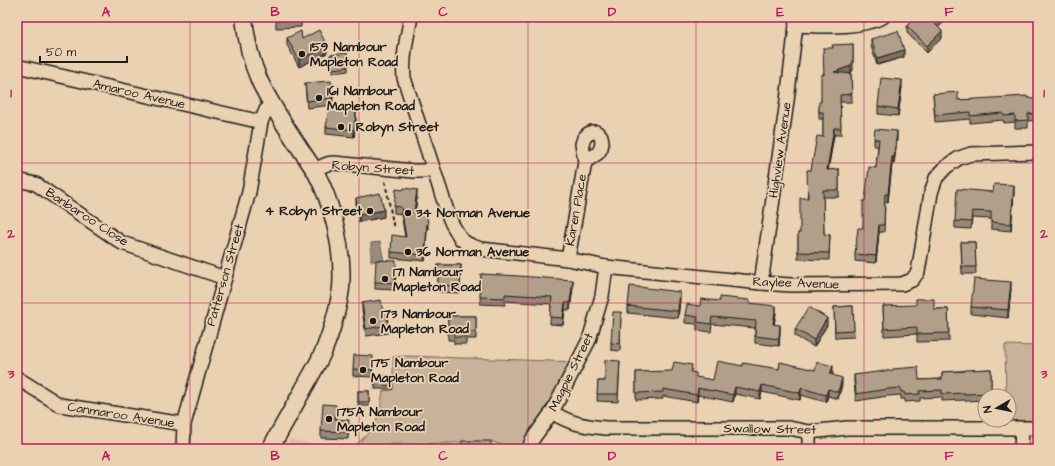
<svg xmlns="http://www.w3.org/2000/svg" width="1055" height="466" font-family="'Architects Daughter',sans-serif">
<rect width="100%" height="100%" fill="#ead1b2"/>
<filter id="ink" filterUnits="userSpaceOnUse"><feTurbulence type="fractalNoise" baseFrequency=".025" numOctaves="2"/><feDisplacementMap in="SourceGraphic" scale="8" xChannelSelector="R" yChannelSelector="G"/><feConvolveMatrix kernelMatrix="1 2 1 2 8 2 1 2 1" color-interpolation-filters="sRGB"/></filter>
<g filter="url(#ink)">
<g fill="#d9c2a6">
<polygon points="290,439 330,449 284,449"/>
<polygon points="453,443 451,449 353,449 356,445"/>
</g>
<g fill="#c8b39a" stroke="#72685b">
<polygon points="1005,345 1038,346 1038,428 1006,428 1006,420 1009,420 1009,396 1006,396"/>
<path d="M407,356L579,362L529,449H515L493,442L468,441L453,443L356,445C377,426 379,418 383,391L393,390V357Z"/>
</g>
<polygon fill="#9b8c79" stroke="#685f54" points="380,242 384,261 371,261 371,243"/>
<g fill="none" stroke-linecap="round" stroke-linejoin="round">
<defs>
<g id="minor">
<path d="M411,17C407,37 402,58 404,78L448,214L452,224L461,239L466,243L472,246L481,249L568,259L606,267L761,283L791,285L902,284L912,280L918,272L931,193L936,178L946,167L959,158L971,154L1038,152"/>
<path d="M796,25C825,26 856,29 883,17"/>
<polyline points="17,66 261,122"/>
<path d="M315,171C321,166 326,163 334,163L413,171H423L433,169"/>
<polyline points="17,180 36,184 122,243 225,278"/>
<polyline points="568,259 585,162 582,144 584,138 588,134 592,132 596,132 601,136 602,142 601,148 598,153 585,162"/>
<polyline points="761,283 787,101 796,25 795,17"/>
<polyline points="17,378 60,405 184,424"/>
<path d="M552,412C570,424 585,426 606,428H789L809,432L847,428H1038"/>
<polyline points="183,449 184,424 249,192 261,122 266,110 273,105"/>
<polyline points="529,449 532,440 552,412 589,340 602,296 606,267"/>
<polyline points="809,449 809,432"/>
<polyline points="1021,449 1022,429"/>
</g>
<path id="major" d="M244,17C246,39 251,62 260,82C275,113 296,142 315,171C333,204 344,251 341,288C339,306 331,333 324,350C318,364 310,377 303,390C292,410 281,429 270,449"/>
</defs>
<use href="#minor" stroke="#1c1c1c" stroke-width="16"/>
<use href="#major" stroke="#1c1c1c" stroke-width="19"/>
<polyline stroke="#1c1c1c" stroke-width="2" stroke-dasharray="4 3" stroke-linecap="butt" points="385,181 394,229"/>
<use href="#minor" stroke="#ead1b2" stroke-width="13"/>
<use href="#major" stroke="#ead1b2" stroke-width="16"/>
</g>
<g fill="#988976" stroke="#1c1c1c">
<polygon points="276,17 301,17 301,27 276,28"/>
<polygon points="915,17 949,17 938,27 942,38 927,53 907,33 907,26"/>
<polygon points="287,38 302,39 327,53 299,67 287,45"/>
<polygon points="871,39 904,57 877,65 871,46"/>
<polygon points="853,44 853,71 851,71 851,73 850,74 851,74 852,102 840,102 841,135 834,135 828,170 839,169 839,197 823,197 824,234 830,235 829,260 798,259 798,233 800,233 807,198 811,170 823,137 823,119 819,119 819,109 821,102 823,75 832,48"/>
<polygon points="330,55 348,67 348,71 332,73"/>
<polygon points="305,83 333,98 333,105 307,108"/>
<polygon points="902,87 898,116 878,114 878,106"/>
<polygon points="933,94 958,100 1038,98 1038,120 1028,121 1028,128 1015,128 1015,122 1004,123 1003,120 970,123 970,119 935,122"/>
<polygon points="356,119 354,137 326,134 326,127"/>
<polygon points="897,138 894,164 892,164 888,202 885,201 884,232 879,232 876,263 855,261 855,254 863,228 865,201 876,168 878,146 874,146 874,139"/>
<polygon points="993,192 1014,192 1011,231 991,229 991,219 972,218 971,229 955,228 955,221"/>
<polygon points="417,197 415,213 428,224 428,230 427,230 425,261 391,258 391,252 405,237 401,214 394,213 394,206"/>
<polygon points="356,198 384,217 359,222 356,205"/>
<polygon points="1038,236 1038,251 1034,247 1034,240"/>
<polygon points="961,242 975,242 976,274 962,274"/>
<polygon points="438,265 461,265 460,293 438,292"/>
<polygon points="396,268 395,290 375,289 375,282"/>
<polygon points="481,274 573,287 570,310 565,310 563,325 550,324 551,304 505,301 505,305 480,304"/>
<polygon points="1011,289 1008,318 971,314 971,307"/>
<polygon points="680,299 678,318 628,313 628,306"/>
<polygon points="720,301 749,303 776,313 774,324 780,332 779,346 755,343 755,328 712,324 711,332 697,330 697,324 685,323 685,315 700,306"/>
<polygon points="362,303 383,315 388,325 388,333 366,336 362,310"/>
<polygon points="853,306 854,337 835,338 834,307"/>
<polygon points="883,306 934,309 948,309 949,341 917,342 917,334 884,336"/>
<polygon points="621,312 620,351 611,350 611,343"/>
<polygon points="448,316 476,316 476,339 466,339 466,344 454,344 454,340 448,340"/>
<polygon points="827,325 814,347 795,336 795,329"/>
<polygon points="620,361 618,402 597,401 598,381 605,381"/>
<polygon points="373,363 372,377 353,376 353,369"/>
<polygon points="743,366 779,369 815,370 833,373 832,375 842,385 838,399 828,396 826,402 801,395 800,400 762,392 760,399 735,394 733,402 698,395 697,402 663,396 663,399 636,400 636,372 692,372 696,378 713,380"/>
<polygon points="991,369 991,396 985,396 985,400 965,401 965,400 942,401 942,397 920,398 920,401 905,402 905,399 901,399 901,395 888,396 856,401 854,382 854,375 919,380 942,379 942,372"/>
<rect x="375" y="376" width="17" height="13"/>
<rect x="358" y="391" width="11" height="15"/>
<polygon points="336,412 336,419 349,427 348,439 321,438 321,431"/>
</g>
<g fill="#7c6f60" stroke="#1c1c1c">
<polygon points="942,17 949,17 935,31 935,24"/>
<polygon points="942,31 942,38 927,53 927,46"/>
<polygon points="327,46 327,53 299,67 299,60"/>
<polygon points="904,50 904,57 877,65 877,58"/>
<polygon points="851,66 851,73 834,79 834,72"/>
<polygon points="902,80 902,87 898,116 898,109"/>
<polygon points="356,112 356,119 354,137 354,130"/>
<polygon points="834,128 834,135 827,177 827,170"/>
<polygon points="897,131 897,138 894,164 894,157"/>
<polygon points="892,157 892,164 888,202 888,194"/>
<polygon points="1014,185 1014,192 1011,231 1011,224"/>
<polygon points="417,190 417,197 414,220 414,213"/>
<polygon points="384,210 384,217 359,222 359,215"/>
<polygon points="427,224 427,230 425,261 425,255"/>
<polygon points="879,225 879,232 876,263 876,256"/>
<polygon points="573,280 573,287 570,310 570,303"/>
<polygon points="1011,282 1011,289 1008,318 1008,310"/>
<polygon points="680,292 680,299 678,318 678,311"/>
<polygon points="565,303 565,310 563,325 563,318"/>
<polygon points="776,306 776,313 773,331 773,324"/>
<polygon points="827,318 827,325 814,347 814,340"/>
<polygon points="780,325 780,332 779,346 779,339"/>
<polygon points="833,366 833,373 830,381 830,374"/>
<polygon points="842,378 842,385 838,399 838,392"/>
<polygon points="762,385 762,392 760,399 760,392"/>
<polygon points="735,387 735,394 733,402 733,395"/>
<polygon points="698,388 698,395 697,402 697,395"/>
<polygon points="801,388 801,395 800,400 800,393"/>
<polygon points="828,389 828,396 826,402 826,395"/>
</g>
<g fill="#b19f89" stroke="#1c1c1c">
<polygon points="276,17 301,17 301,20 276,21"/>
<polygon points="915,17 942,17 935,24 942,31 927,46 907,26"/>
<polygon points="319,30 327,46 299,60 287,38 301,31 302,39"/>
<polygon points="898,31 904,50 877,58 871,39"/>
<polygon points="853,44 853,63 851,64 851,66 834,72 851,74 852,94 840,95 841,128 834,128 827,170 839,169 839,190 823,190 824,234 830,235 829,253 798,252 798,233 800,233 800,198 808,198 807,170 811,170 817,136 823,137 823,112 819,112 819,102 821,102 821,75 824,75 823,48 833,48 832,45"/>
<polygon points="347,53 348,67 332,69 330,55"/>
<polygon points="881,78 902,80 898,109 878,106"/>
<polygon points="331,81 333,98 307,101 305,83"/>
<polygon points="958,92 958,100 1027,96 1027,98 1038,98 1038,113 1028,114 1028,120 1015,121 1015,115 1004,116 1003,113 970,116 970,112 935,115 933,94"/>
<polygon points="329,109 356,112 354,130 326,127"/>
<polygon points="875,129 897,131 894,157 892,157 888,194 885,194 884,225 879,225 876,256 855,254 858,228 863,228 863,201 865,201 869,167 876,168 879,139 874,139"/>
<polygon points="994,184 1014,185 1011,224 991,222 991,212 972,211 971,222 955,221 957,189 993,192"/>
<polygon points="404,188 417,190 414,213 426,211 428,224 427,224 425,255 391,252 392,235 406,237 401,207 394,206 396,189 403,190"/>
<polygon points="380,193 384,210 359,215 356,198"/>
<polygon points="1038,236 1038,244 1034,240"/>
<polygon points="961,242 975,242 976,267 962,267"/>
<polygon points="376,260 396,261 395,283 375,282"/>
<polygon points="438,265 461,265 460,286 438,285"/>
<polygon points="481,274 519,276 573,280 570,303 565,303 563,318 550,317 552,297 505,294 505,298 480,297"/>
<polygon points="974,279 1011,282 1008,310 971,307"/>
<polygon points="630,286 680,292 678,311 628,306"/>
<polygon points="720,297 749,300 749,303 776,306 773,324 780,325 779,339 755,336 756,321 712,317 711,324 697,322 698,317 685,315 687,304 700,306 701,299 720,301"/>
<polygon points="916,299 934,299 934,309 948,309 949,333 917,334 917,327 884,329 883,306 916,305"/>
<polygon points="381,300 383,315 387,314 388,325 366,329 362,303"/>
<polygon points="853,306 854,330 835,331 834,307"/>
<polygon points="809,307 827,318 814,340 795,329"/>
<polygon points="613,312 621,312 620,344 611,343"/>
<polygon points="448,316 476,316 476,332 466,332 466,337 454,337 454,333 448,333"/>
<polygon points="354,355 373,356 372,370 353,369"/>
<polygon points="605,360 620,361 618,394 597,394 598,381 605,381"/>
<polygon points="717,361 743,366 743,363 779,369 780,362 815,370 817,362 833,366 830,374 842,378 838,392 828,389 826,395 801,388 800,393 762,385 760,392 735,387 733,395 698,388 697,395 663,389 663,392 636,393 636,372 672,371 674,362 692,365 691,372 696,373 696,377 713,380"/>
<polygon points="918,367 919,380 942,379 942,372 965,371 965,370 991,369 991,393 965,394 965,393 942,394 942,390 919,391 920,394 905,395 905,392 901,392 901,388 888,389 856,394 854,375 893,370 893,369"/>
<polygon points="375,376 392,376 392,386 375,385"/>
<rect x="358" y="391" width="11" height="11"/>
<polygon points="323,404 336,405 335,419 349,420 348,432 321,431"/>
<rect x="462" y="441" width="29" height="8"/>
<polygon points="941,447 941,449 911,449"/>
<polygon points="986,448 986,449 973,449"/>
</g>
</g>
<path fill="none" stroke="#c2185b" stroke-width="1" stroke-opacity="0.55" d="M190,17V449M359,17V449M528,17V449M696,17V449M864,17V449M17,163H1038M17,303H1038"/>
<g fill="#1c1c1c" stroke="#ead1b2" stroke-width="1.5">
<circle cx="302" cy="54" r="4"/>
<circle cx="319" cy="98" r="4"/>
<circle cx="341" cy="127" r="4"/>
<circle cx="370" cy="211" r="4"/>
<circle cx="408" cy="213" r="4"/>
<circle cx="408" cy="252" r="4"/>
<circle cx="385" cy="279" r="4"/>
<circle cx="373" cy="321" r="4"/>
<circle cx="363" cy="370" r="4"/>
<circle cx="329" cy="419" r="4"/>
</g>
<g text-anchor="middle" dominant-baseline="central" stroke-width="3.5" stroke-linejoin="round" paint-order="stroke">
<g font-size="13" font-weight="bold" fill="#1c1c1c" stroke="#ead1b2" text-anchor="start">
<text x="310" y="47">159 Nambour<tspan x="310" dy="15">Mapleton Road</tspan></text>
<text x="327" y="91">161 Nambour<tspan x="327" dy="15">Mapleton Road</tspan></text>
<text x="349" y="127">1 Robyn Street</text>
<text x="362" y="211" text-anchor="end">4 Robyn Street</text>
<text x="416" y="213">34 Norman Avenue</text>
<text x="416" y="252">36 Norman Avenue</text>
<text x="393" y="272">171 Nambour<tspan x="393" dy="15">Mapleton Road</tspan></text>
<text x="381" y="314">173 Nambour<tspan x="381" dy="15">Mapleton Road</tspan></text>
<text x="371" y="363">175 Nambour<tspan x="371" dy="15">Mapleton Road</tspan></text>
<text x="337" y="412">175A Nambour<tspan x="337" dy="15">Mapleton Road</tspan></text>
</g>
<g font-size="13" fill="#1c1c1c" stroke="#ead1b2">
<text transform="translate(139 94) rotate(13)">Amaroo Avenue</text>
<text transform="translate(780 150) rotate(-82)">Highview Avenue</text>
<text transform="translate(373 168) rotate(4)">Robyn Street</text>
<text transform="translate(576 210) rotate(-80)">Karen Place</text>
<text transform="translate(87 217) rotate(33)">Banbaroo Close</text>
<text transform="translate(225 275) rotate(-74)">Patterson Street</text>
<text transform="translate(796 283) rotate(2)">Raylee Avenue</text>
<text transform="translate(571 372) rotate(-64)">Magpie Street</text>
<text transform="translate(121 415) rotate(9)">Canmaroo Avenue</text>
<text transform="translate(770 429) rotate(1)">Swallow Street</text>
</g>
</g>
<rect width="1055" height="466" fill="none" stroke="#ead1b2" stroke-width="44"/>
<g transform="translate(997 408) rotate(261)"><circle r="19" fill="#ead1b2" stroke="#988976"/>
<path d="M0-3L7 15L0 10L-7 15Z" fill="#1c1c1c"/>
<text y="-6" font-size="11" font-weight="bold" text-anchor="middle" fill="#1c1c1c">N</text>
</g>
<path d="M40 56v6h87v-6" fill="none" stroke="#1c1c1c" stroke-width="2"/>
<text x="46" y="56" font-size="12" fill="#1c1c1c" stroke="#ead1b2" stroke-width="3" paint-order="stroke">50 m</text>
<rect x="22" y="22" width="1011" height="422" fill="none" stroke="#c2185b" stroke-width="1.5"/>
<g font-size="13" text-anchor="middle" font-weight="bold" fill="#c2185b">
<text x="106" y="16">A</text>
<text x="275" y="16">B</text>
<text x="443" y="16">C</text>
<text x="612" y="16">D</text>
<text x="780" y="16">E</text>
<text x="949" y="16">F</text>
<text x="11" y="97">1</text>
<text x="1044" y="97">1</text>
<text x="11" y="238">2</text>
<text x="1044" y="238">2</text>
<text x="11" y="378">3</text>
<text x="1044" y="378">3</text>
<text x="106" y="460">A</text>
<text x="275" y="460">B</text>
<text x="443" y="460">C</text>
<text x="612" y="460">D</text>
<text x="780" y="460">E</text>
<text x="949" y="460">F</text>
</g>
</svg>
